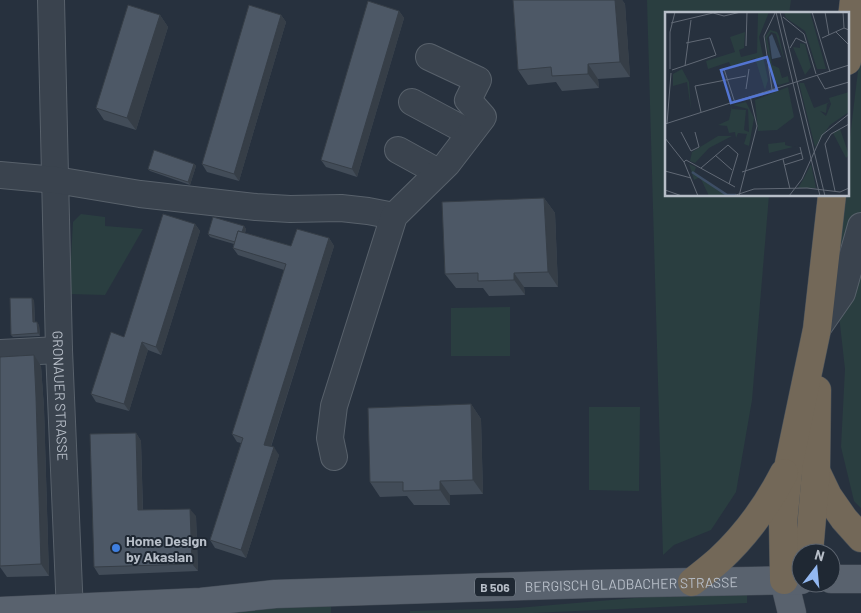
<svg xmlns="http://www.w3.org/2000/svg" width="861" height="613" font-family="Barlow,sans-serif">
<rect width="100%" height="100%" fill="#27313e"/>
<g fill="#2a3e40">
<polygon points="647,0 791,0 789,14 666,14 666,195 769,195 752,400 736,492 711,530 674,545 663,555"/>
<polygon points="861,46 861,508 854,501 841,447 845,369 834,271 843,195 847,195 847,162"/>
<polygon points="81,214 105,217 105,226 143,229 105,295 69,294 73,222"/>
<polygon points="510,307 510,356 451,356 451,308"/>
<polygon points="589,407 640,407 639,491 589,490"/>
<polygon points="747,594 747,603 533,613 410,613 410,611 517,608 646,597"/>
<polygon points="314,599 331,605 331,613 210,613"/>
</g>
<g fill="none" stroke-linecap="round" stroke-linejoin="round">
<defs>
<g id="minor">
<path id="s1" d="M51,0L59,350L70,613"/>
<polyline points="412,102 470,133"/>
<polyline points="398,150 438,172"/>
<polyline points="0,175 56,180 140,194 256,207 290,209 341,208 368,211 394,216"/>
<polyline points="817,329 842,293 861,226"/>
<polyline points="0,353 59,350"/>
<polyline points="334,457 330,438 334,406 394,216 447,164 483,117 468,100 478,80 429,57"/>
</g>
<g id="major">
<polyline points="831,579 861,579"/>
<polyline points="784,580 792,613"/>
<path id="s2" d="M0,611L201,602L275,594L588,584L801,580"/>
</g>
<g id="highway">
<polyline points="847,61 854,0"/>
<polyline points="816,471 828,496 844,519 861,538"/>
<polyline points="809,553 816,471 817,390"/>
<polyline points="784,580 783,523 789,463 817,329 832,195"/>
<path d="M692,582C701,575 710,568 719,560C746,535 767,506 784,473"/>
</g>
</defs>
<use href="#minor" stroke="#58616b" stroke-width="28"/>
<use href="#major" stroke="#444c57" stroke-width="29"/>
<use href="#highway" stroke="#454e58" stroke-width="29"/>
<use href="#minor" stroke="#3a434e" stroke-width="26"/>
<use href="#major" stroke="#59626e" stroke-width="28"/>
<use href="#highway" stroke="#736858" stroke-width="28"/>
</g>
<g fill="#424c58">
<polygon points="513,0 622,0 625,4 630,77 598,79 599,88 562,91 556,82 528,85 518,70"/>
<polygon points="399,11 404,18 357,177 326,167 321,160"/>
<polygon points="160,15 168,27 136,130 104,120 96,108"/>
<polygon points="281,15 286,22 239,181 207,172 202,164"/>
<polygon points="194,164 196,166 190,185 150,171 148,169"/>
<polygon points="544,198 555,213 558,287 524,287 525,295 489,296 483,288 456,288 445,274"/>
<polygon points="195,224 200,231 161,355 148,350 129,411 96,402 91,394 124,337"/>
<polygon points="244,226 246,229 245,233 291,246 329,238 334,246 271,447 279,455 246,558 215,548 210,540 241,443 237,442 232,434 284,270 238,255 233,248 234,244 210,237 208,234"/>
<polygon points="34,300 35,322 39,325 40,336 13,337 11,335"/>
<polygon points="0,357 41,366 44,408 49,576 7,577 0,567"/>
<polygon points="471,404 481,419 483,494 450,495 450,505 414,505 407,496 380,497 370,482"/>
<polygon points="136,433 141,441 143,510 196,516 198,571 99,575 94,567"/>
</g>
<g fill="#363e47">
<polygon points="615,0 622,0 625,4 630,77 620,62"/>
<polygon points="399,11 404,18 357,177 352,169"/>
<polygon points="160,15 168,27 136,130 127,118"/>
<polygon points="281,15 286,22 239,181 234,174"/>
<polygon points="588,64 598,79 599,88 588,74"/>
<polygon points="194,164 196,166 190,185 188,182"/>
<polygon points="544,198 555,213 558,287 548,272"/>
<polygon points="195,224 200,231 161,355 156,347"/>
<polygon points="244,226 246,229 241,246 239,243"/>
<polygon points="329,238 334,246 269,452 264,445"/>
<polygon points="514,273 524,287 525,295 514,280"/>
<polygon points="32,298 34,300 35,325 33,322"/>
<polygon points="37,322 39,325 40,336 38,333"/>
<polygon points="142,342 148,350 129,411 124,404"/>
<polygon points="34,355 41,366 44,408 49,576 41,564"/>
<polygon points="471,404 481,419 483,494 473,480"/>
<polygon points="136,433 141,441 143,518 138,510"/>
<polygon points="274,447 279,455 246,558 241,550"/>
<polygon points="440,481 450,495 450,505 440,490"/>
<polygon points="190,509 196,516 198,571 192,564"/>
</g>
<g fill="#4d5866" stroke="#363e47">
<polygon points="513,0 615,0 620,62 588,64 588,74 552,76 551,67 518,70"/>
<polygon points="368,1 399,11 352,169 321,160"/>
<polygon points="128,5 160,15 127,118 96,108"/>
<polygon points="249,5 281,15 234,174 202,164"/>
<polygon points="154,150 194,164 188,182 148,169"/>
<polygon points="544,198 548,272 514,273 514,280 478,281 478,273 445,274 442,202"/>
<polygon points="163,214 195,224 156,347 142,342 124,404 91,394 111,332 124,337"/>
<polygon points="213,217 244,226 242,232 238,231 235,242 208,234"/>
<polygon points="297,229 329,238 264,445 274,447 241,550 210,540 243,438 232,434 286,264 233,248 238,231 291,246"/>
<polygon points="10,298 32,298 33,322 37,322 38,333 11,335"/>
<polygon points="34,355 36,397 41,564 0,566 0,357"/>
<polygon points="471,404 473,480 440,481 440,490 403,491 403,482 370,482 368,408"/>
<polygon points="136,433 138,510 190,509 192,564 94,567 90,434"/>
</g>
<circle fill="#3f7fe0" stroke="#1f2833" stroke-width="2" cx="116" cy="548" r="5"/>
<g text-anchor="middle" dominant-baseline="central" stroke-width="4" stroke-linejoin="round" paint-order="stroke">
<rect fill="#1f2833" stroke="#89919b" stroke-width="1" x="475" y="577.5" width="40" height="19" rx="4"/>
<g font-size="12" font-weight="bold" fill="#b7bec8">
<text x="495" y="587">B 506</text>
</g>
<g font-size="14" fill="#b7bec8" stroke="#1f2833">
<text stroke="none"><textPath href="#s1" startOffset="396">GRONAUER STRASSE</textPath></text>
<text stroke="none"><textPath href="#s2" startOffset="632">BERGISCH GLADBACHER STRASSE</textPath></text>
</g>
<g font-size="14" font-weight="bold" fill="#b7bec8" stroke="#1f2833" text-anchor="start">
<text x="126" y="540">Home Design<tspan x="126" dy="16">by Akaslan</tspan></text>
</g>
</g>
<g transform="translate(665 12)">
<rect width="184" height="184" fill="#27313e"/>
<path d="M93,0H104L94,25L103,68L100,78L90,46L66,55L64,50L43,57L41,49L70,40L65,25L80,20L79,36L74,38L76,45L92,41ZM119,0H145L161,57H152L140,19L121,6ZM105,18L112,20L114,24L120,51L111,22L106,20L102,26L107,53L114,56L117,66L123,64L124,70L114,73L108,69L100,25ZM135,31L140,32L146,55L140,63L128,35L135,36ZM17,57L24,70L26,98L22,70L8,74V62ZM134,71H139L149,96L165,90L162,92L161,101L155,99L161,104L166,92L164,86L184,80V100L165,113L150,135ZM123,75L129,105L112,118L93,119L90,88ZM81,90L89,106L84,134L79,132L82,122L73,121L71,126L70,120L64,121L62,114L53,113L64,108L67,94V97L81,98L79,118L84,120L83,97L68,93ZM175,117L184,143L181,146L168,121ZM53,124H67L44,136L30,151L25,149L27,140ZM120,130V133L128,135L140,132L104,141L103,132ZM24,152L31,155L29,161L63,184H44L35,165L29,168ZM146,152L151,176H133L139,166Z" fill="#2a3e40"/>
<path d="M107,22L116,45L107,47L104,25Z" fill="#3d4e65"/>
<path fill="none" stroke="#3d4e65" stroke-width="2.5" d="M27,160L62,183H71"/>
<path fill="none" stroke="#616975" stroke-width="1" d="M111,0L155,184M115,0L160,184M147,0L165,60M160,0L164,23M178,0L179,16M118,5L139,22L151,62M6,11L48,1L59,4L76,0M171,20L184,33M157,26L179,16L184,18M81,34L82,0M125,36L131,26L141,31M20,54L26,8M5,57V20L10,0M7,58L51,43L45,26L21,31M56,58L59,57L70,91M152,63L160,77L184,70M81,77L84,57M107,77L99,24L110,1M36,100L30,74L81,64M0,112L184,53M2,112L6,61M16,120L26,139M0,126L19,150L21,148L70,175M26,139L34,135L30,120M50,143L67,158M118,147L125,177M19,150L33,184M119,153L138,147L135,135M36,156L63,133L73,142L64,172M0,159L26,166M77,160L136,141M0,178L17,184M170,179L160,132L166,122L184,112M68,184L89,177L142,176L175,180L184,176M74,184L92,114L85,84M124,184L137,167L157,123L184,102"/>
<path fill="#5375d2" fill-opacity="0.15" stroke="#5375d2" stroke-width="2.5" d="M102,45L112,78L66,91L56,58Z"/>
<rect width="184" height="184" fill="none" stroke="#b7bec8" stroke-width="2.5"/>
</g>
<g transform="translate(816 568) rotate(16)"><circle r="24" fill="#1f2833" stroke="#5c646f"/>
<path d="M0-4L9 19L0 12L-9 19Z" fill="#93b8f1"/>
<text y="-8" font-size="14" font-weight="bold" text-anchor="middle" fill="#b7bec8">N</text>
</g>
</svg>
